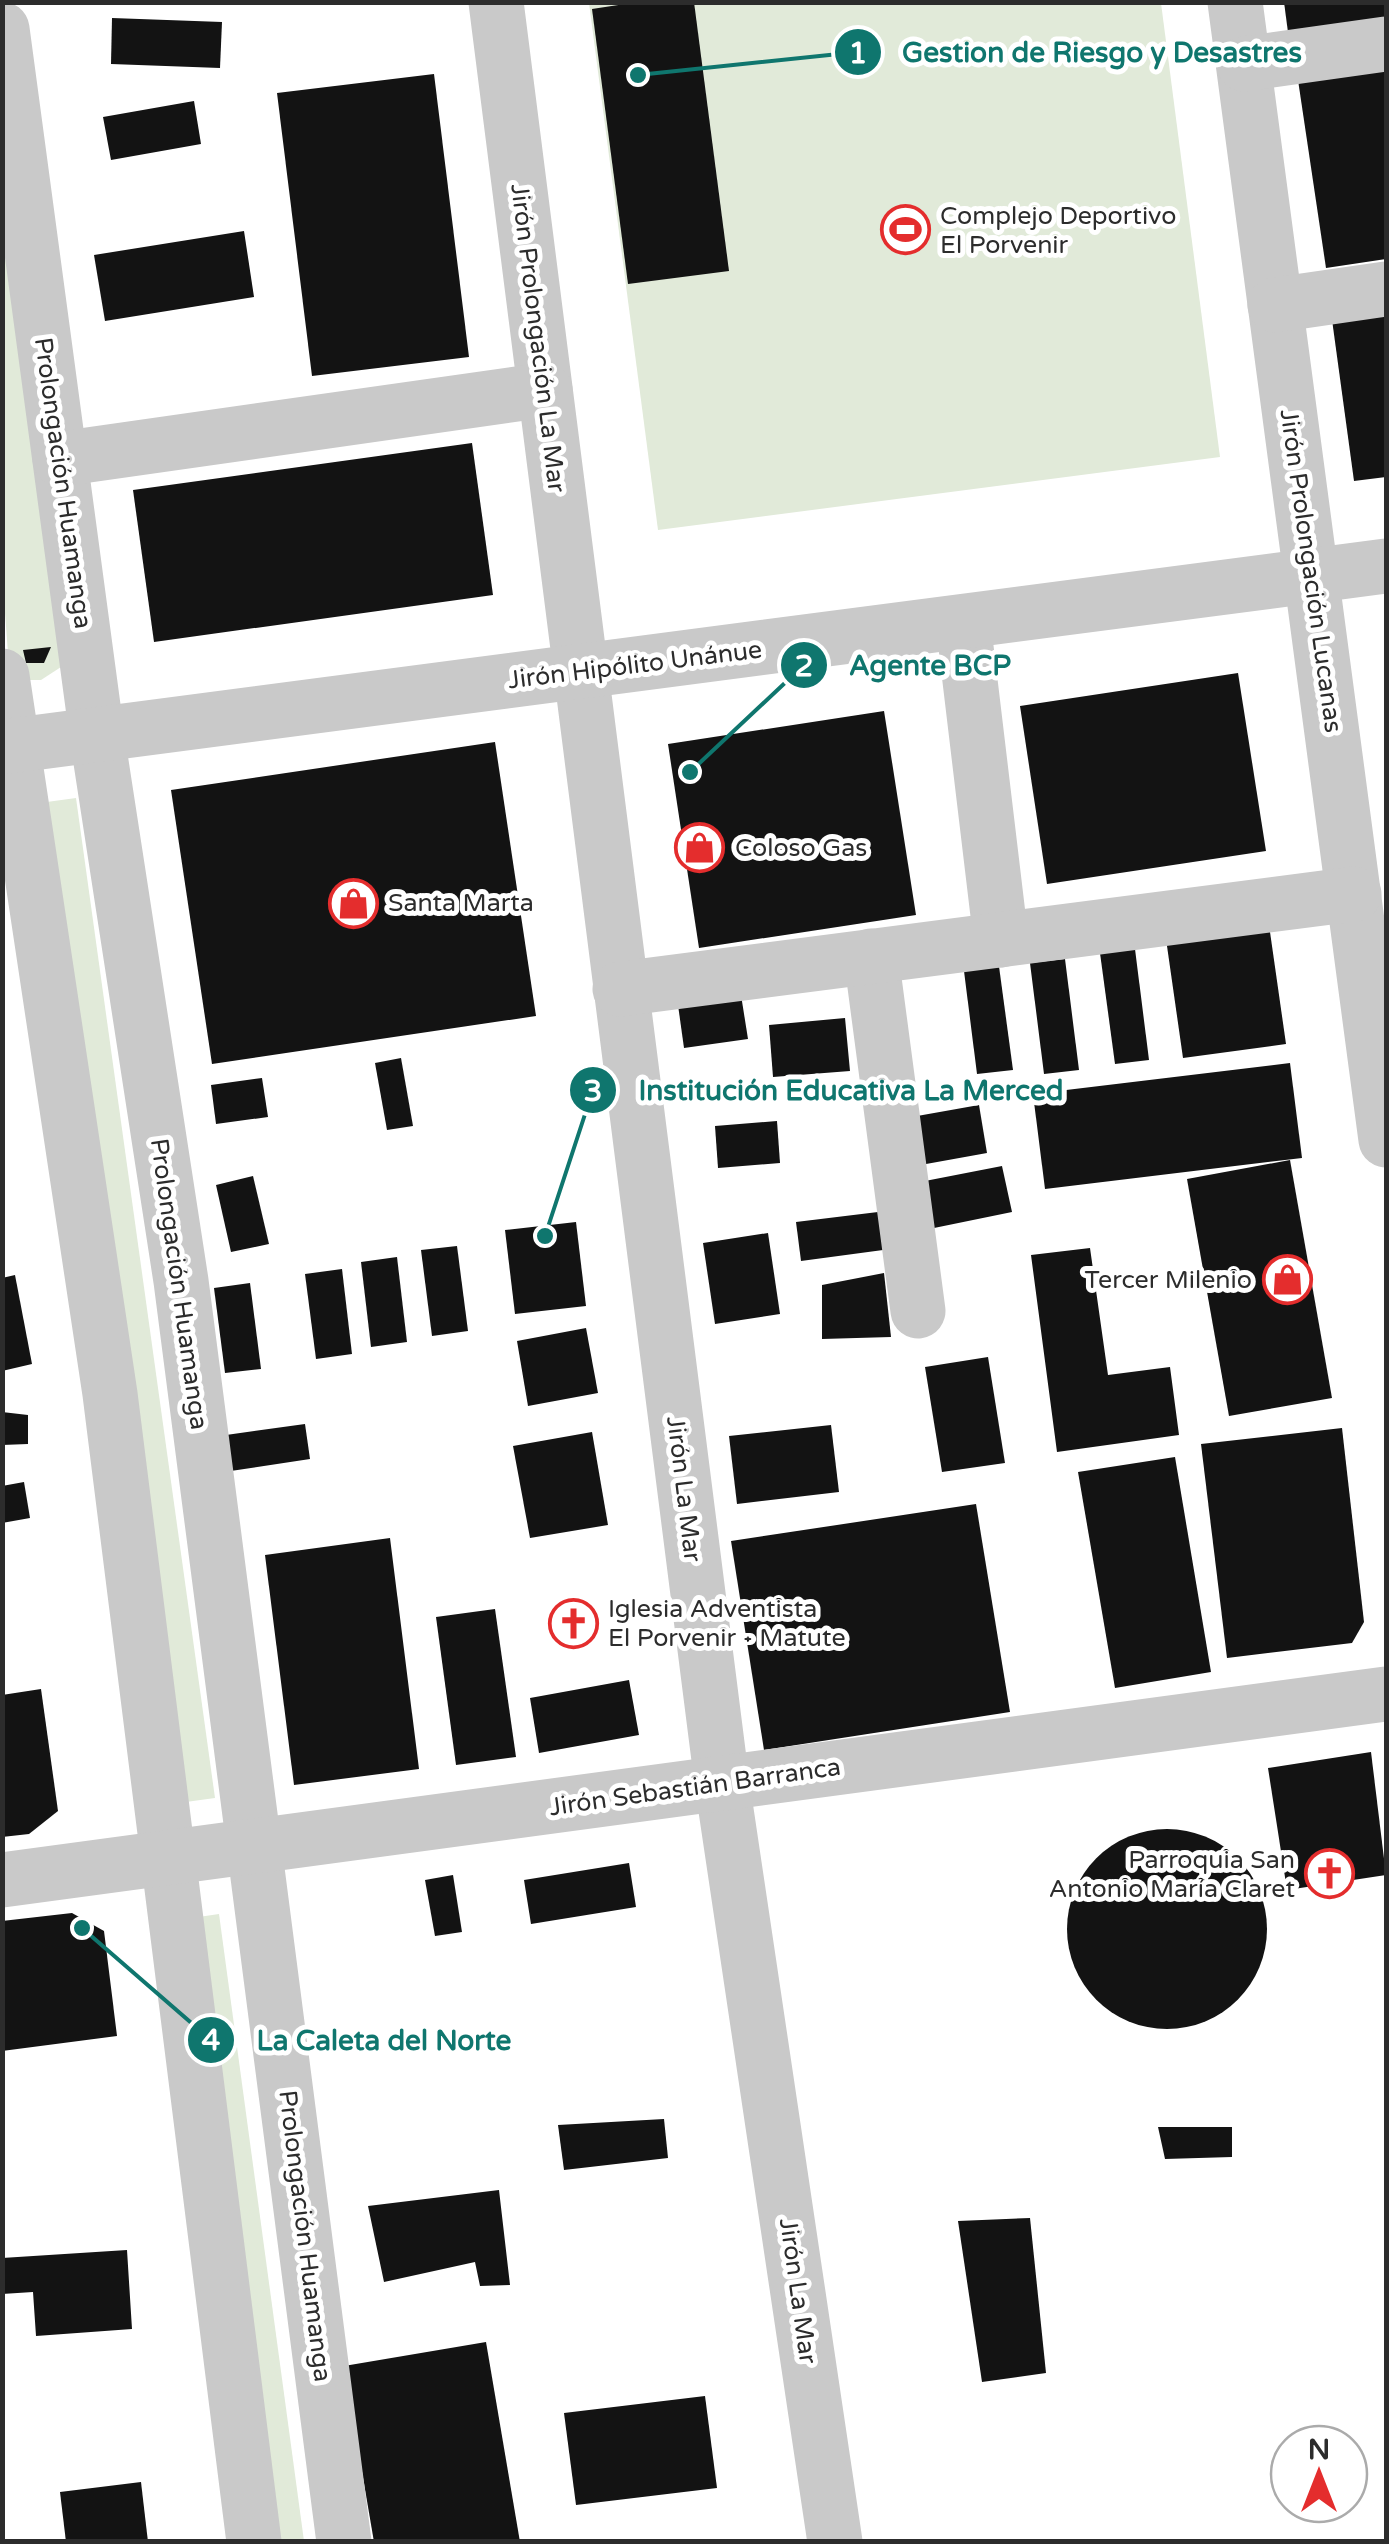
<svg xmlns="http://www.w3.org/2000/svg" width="1389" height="2544" font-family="'Varela Round',sans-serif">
<rect width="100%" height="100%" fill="#fff"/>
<g fill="#e1ead9">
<polygon points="589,3 1161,3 1220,457 658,530"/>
<polygon points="2,214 61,667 41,680 10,680 2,573"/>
<polygon points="76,798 215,1798 164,1805 25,805"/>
<polygon points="219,1914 304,2541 262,2541 178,1920"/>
</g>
<g fill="#131313">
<polygon points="638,2 694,2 729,271 628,284 592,9"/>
<polygon points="1284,2 1386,2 1386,27 1289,40"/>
<polygon points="112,18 222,22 220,68 111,64"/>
<polygon points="1386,67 1386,259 1326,268 1298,80"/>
<polygon points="434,74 469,357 312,376 277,93"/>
<polygon points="194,101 201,144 111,160 103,117"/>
<polygon points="244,231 254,297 105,321 94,255"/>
<polygon points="1386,298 1386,477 1354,481 1330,305"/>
<polygon points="472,443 493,595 154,642 133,490"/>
<polygon points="51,647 44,663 26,663 23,650"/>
<polygon points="1238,673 1266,851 1047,884 1020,706"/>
<polygon points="884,711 916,915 699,948 668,744"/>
<polygon points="495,742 536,1016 212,1064 171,790"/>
<polygon points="1269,925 1286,1044 1183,1058 1166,939"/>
<polygon points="1135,949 1149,1060 1115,1064 1100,953"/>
<polygon points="998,959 1013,1070 977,1074 963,963"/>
<polygon points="1065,959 1079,1070 1044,1074 1030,963"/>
<polygon points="741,995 748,1039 684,1048 678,1005"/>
<polygon points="845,1018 850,1071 773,1077 769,1025"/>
<polygon points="401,1058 413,1126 387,1130 375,1063"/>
<polygon points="1290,1063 1302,1158 1045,1189 1033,1094"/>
<polygon points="262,1078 268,1117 216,1124 211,1085"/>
<polygon points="979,1105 987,1153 915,1166 906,1118"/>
<polygon points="777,1121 780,1163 718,1168 715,1126"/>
<polygon points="1290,1160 1332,1398 1229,1416 1187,1179"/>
<polygon points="1002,1166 1012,1212 934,1228 925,1181"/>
<polygon points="253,1176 269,1244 231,1252 216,1185"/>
<polygon points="878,1212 883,1250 801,1261 796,1222"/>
<polygon points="576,1222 586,1306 515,1314 505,1230"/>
<polygon points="768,1233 780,1314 715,1324 703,1243"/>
<polygon points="457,1246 468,1331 432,1336 421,1250"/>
<polygon points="1090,1248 1108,1375 1170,1367 1179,1435 1057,1452 1031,1255"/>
<polygon points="397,1257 407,1342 371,1347 361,1262"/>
<polygon points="342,1269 352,1354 316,1359 305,1274"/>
<polygon points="884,1273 891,1337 822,1339 822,1285"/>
<polygon points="15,1275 32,1364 2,1371 2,1278"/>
<polygon points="250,1283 261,1369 225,1373 214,1288"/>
<polygon points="586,1328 598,1393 528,1406 517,1341"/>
<polygon points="988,1357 1005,1463 942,1472 925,1367"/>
<polygon points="2,1412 28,1415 28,1444 2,1445"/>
<polygon points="305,1424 310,1459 224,1472 219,1436"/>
<polygon points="831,1425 839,1492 737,1504 729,1436"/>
<polygon points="1342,1428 1364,1622 1352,1643 1227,1658 1201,1444"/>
<polygon points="592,1432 608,1525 530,1538 513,1446"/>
<polygon points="1175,1457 1211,1672 1115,1688 1078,1472"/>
<polygon points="24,1482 30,1518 2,1523 2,1486"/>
<polygon points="976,1504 1010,1712 764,1750 731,1541"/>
<polygon points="390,1538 419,1769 294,1785 265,1555"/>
<polygon points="495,1609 516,1757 456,1765 436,1617"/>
<polygon points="629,1680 639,1735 539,1753 530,1698"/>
<polygon points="41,1689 58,1811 29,1834 2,1837 2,1695"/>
<polygon points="1371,1752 1386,1875 1287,1890 1268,1768"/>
<circle cx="1167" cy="1929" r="100"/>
<polygon points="629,1863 636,1907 531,1924 524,1880"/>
<polygon points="453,1875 462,1932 435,1936 425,1880"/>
<polygon points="72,1913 104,1931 117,2036 2,2051 2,1921"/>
<polygon points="664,2119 668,2158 564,2170 558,2125"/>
<polygon points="1158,2127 1232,2127 1232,2157 1165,2159"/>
<polygon points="499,2190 510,2285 480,2286 475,2262 384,2282 368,2206"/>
<polygon points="1030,2218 1046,2373 982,2382 958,2221"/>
<polygon points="127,2250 132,2329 36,2336 33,2292 2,2294 2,2258"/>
<polygon points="486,2342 520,2542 374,2542 344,2366"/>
<polygon points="705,2396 717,2488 576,2505 564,2413"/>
<polygon points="141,2482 148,2542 66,2542 60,2492"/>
</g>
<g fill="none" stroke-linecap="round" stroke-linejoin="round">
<g stroke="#c9c9c9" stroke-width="55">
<polyline points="496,2 722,1783 835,2542"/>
<polyline points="1235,2 1386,1140"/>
<polyline points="2,29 97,736 181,1281 344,2542"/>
<polyline points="1244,64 1386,44"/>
<polyline points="1275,305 1386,289"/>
<polyline points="60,459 545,390"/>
<polyline points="963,622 1001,940"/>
<polyline points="2,676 110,1394 254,2542"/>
<polyline points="2,747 1386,566"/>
<polyline points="871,956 918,1311"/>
<polyline points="620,989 1354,894"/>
<polyline points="2,1880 1386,1694"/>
</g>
</g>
<defs>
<symbol id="stadium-ring" viewBox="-11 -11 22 22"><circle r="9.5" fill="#fff" stroke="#e42d2d" stroke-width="1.5"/><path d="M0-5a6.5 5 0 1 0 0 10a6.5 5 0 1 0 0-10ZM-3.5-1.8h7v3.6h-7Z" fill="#e42d2d"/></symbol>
<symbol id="shop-ring" viewBox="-11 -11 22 22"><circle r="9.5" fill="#fff" stroke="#e42d2d" stroke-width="1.5"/><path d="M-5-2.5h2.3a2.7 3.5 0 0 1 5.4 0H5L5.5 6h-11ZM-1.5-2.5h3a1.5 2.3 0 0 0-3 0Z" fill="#e42d2d"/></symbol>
<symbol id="church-ring" viewBox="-11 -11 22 22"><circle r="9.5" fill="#fff" stroke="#e42d2d" stroke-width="1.5"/><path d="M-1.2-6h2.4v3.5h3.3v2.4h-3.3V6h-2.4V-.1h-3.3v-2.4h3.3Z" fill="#e42d2d"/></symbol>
</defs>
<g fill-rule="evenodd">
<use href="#stadium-ring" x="878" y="202" width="55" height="55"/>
<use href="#shop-ring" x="672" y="820" width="55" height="55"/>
<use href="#shop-ring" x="326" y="876" width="55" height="55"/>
<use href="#shop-ring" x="1260" y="1252" width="55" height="55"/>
<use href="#church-ring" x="546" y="1596" width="55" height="55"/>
<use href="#church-ring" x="1302" y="1846" width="55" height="55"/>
</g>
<g text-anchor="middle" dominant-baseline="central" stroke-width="10" stroke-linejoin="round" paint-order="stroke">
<g font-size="25" fill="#2c2c2c" stroke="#fff" text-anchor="start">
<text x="940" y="216">Complejo Deportivo<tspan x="940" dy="29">El Porvenir</tspan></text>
<text x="735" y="848">Coloso Gas</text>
<text x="388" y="903">Santa Marta</text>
<text x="1252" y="1280" text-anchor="end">Tercer Milenio</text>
<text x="608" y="1609">Iglesia Adventista<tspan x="608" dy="29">El Porvenir - Matute</tspan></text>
<text x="1295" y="1860" text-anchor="end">Parroquia San<tspan x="1295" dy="29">Antonio María Claret</tspan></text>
</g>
<g font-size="25" fill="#2c2c2c" stroke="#fff">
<text transform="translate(538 338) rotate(83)">Jirón Prolongación La Mar</text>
<text transform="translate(63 483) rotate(82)">Prolongación Huamanga</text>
<text transform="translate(1311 571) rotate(82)">Jirón Prolongación Lucanas</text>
<text transform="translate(635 665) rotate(-7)">Jirón Hipólito Unánue</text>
<text transform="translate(179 1284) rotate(82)">Prolongación Huamanga</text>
<text transform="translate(684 1489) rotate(83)">Jirón La Mar</text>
<text transform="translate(695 1787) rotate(-8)">Jirón Sebastián Barranca</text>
<text transform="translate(305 2236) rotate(83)">Prolongación Huamanga</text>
<text transform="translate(798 2291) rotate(82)">Jirón La Mar</text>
</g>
</g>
<path fill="none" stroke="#0f766e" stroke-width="4" d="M638 75L858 52M690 772L804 665M545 1236L593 1090M82 1928L211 2040"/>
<g fill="#0f766e" stroke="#fff" stroke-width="4">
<circle cx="638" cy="75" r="10"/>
<circle cx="690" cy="772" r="10"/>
<circle cx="545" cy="1236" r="10"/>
<circle cx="82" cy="1928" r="10"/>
<circle cx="858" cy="52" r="25"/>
<circle cx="804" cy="665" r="25"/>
<circle cx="593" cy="1090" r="25"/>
<circle cx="211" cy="2040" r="25"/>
</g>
<g font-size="30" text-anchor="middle" font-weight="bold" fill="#fff">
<text x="858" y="63">1</text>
<text x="804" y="676">2</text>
<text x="593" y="1101">3</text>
<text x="211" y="2050">4</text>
</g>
<g font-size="28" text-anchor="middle" font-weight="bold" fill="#0f766e" stroke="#fff" stroke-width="10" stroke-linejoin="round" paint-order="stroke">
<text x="1102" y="62">Gestion de Riesgo y Desastres</text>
<text x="930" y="675">Agente BCP</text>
<text x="851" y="1100">Institución Educativa La Merced</text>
<text x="384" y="2050">La Caleta del Norte</text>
</g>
<rect width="1389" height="2544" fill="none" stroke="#2c2c2c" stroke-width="10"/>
<g transform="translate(1319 2474)"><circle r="48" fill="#ffffff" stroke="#ababab" stroke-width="2.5"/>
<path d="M0-8L18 38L0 25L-18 38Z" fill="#e42d2d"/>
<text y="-15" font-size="28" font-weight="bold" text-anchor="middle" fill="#2c2c2c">N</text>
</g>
</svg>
